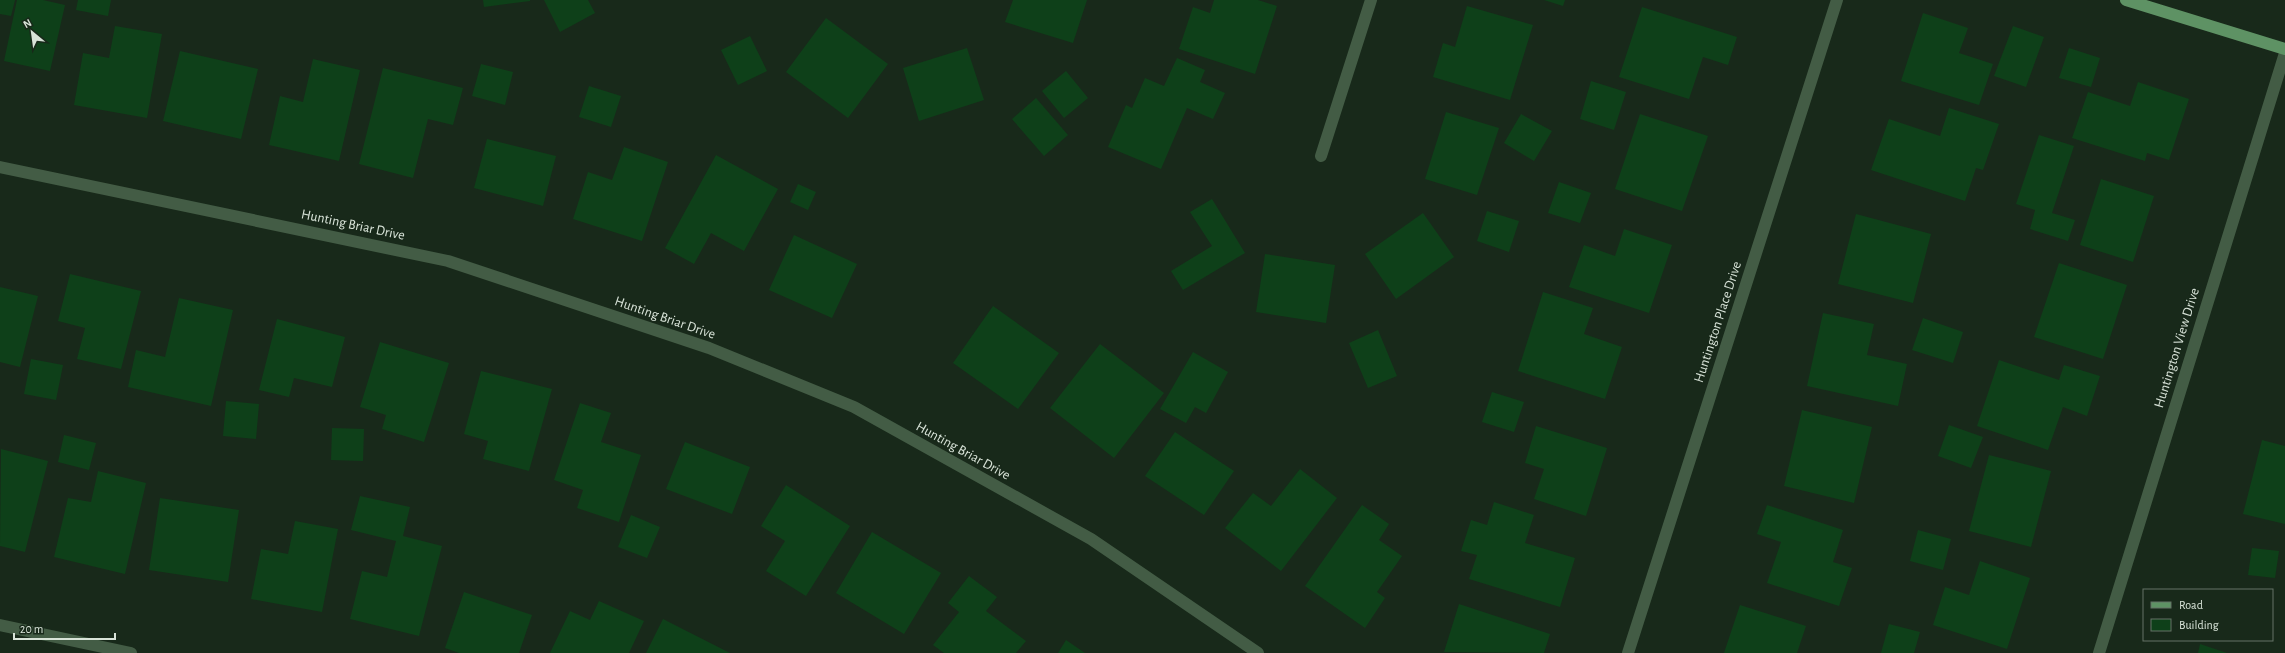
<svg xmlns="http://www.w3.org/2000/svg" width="2285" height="653" font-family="'Alegreya Sans',sans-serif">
<rect width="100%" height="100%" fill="#18291a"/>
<g fill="#0e4019">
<polygon points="0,0 15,0 11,16 0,14"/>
<polygon points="17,0 43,0 65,5 50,71 4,61"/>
<polygon points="78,0 111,0 108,16 76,10"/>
<polygon points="483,0 530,0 530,1 484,7"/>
<polygon points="544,0 588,0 595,13 560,32"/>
<polygon points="1013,0 1087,0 1073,43 1005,22"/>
<polygon points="1214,0 1258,0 1277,6 1255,74 1179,49 1193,7 1210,13"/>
<polygon points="1544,0 1565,0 1563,6"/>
<polygon points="1467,6 1533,25 1510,100 1433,77 1443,43 1455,47"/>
<polygon points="1642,7 1737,37 1728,65 1703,57 1689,99 1619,77"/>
<polygon points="1923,13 1968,28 1959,53 1993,64 1979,105 1901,81"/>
<polygon points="826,18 888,64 848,118 786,72"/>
<polygon points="115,26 162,34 147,118 74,105 83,53 109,58"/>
<polygon points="2013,26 2044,37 2026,87 1994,76"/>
<polygon points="750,36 767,71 738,85 721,50"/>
<polygon points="967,48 984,100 919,121 903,68"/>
<polygon points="2069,48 2100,58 2091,87 2059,78"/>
<polygon points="180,51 258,69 241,139 163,121"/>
<polygon points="1177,58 1205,70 1200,82 1225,93 1213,119 1187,108 1161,169 1108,147 1126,105 1132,108 1145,78 1164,86"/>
<polygon points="313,59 360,70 339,161 269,145 280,96 303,102"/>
<polygon points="481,64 513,72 505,105 472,96"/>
<polygon points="383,68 463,88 453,125 428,119 413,178 359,164"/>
<polygon points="1066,71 1088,98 1064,118 1042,91"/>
<polygon points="1591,81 1626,92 1614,130 1580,119"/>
<polygon points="2138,82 2189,99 2169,160 2147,153 2145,161 2072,138 2088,92 2130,106"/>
<polygon points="589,86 621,96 611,127 579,117"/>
<polygon points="1036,98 1068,135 1044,156 1012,119"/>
<polygon points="1949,108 1999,124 1983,170 1976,168 1965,201 1871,170 1889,119 1940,136"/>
<polygon points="1446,112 1499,128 1477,195 1425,179"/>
<polygon points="1521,114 1552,131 1534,161 1504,143"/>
<polygon points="1640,114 1708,136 1682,211 1615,189"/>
<polygon points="2039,135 2074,146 2052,213 2075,220 2068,241 2030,229 2035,210 2016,204"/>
<polygon points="487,139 556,156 543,206 474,188"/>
<polygon points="624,147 668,162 642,241 573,219 588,172 612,180"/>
<polygon points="716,155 778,189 744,251 711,233 694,264 665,248"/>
<polygon points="2101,179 2154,196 2133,262 2080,245"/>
<polygon points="1559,182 1591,193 1580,223 1548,213"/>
<polygon points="798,184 816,192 808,210 790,202"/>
<polygon points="1212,199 1245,253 1183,290 1171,271 1212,246 1190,212"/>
<polygon points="1487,211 1519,221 1509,252 1477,241"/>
<polygon points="1423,213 1454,257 1396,299 1365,254"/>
<polygon points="1856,214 1931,234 1913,303 1838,284"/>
<polygon points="1624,229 1672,245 1649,313 1569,287 1584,245 1615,256"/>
<polygon points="794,235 857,264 832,318 769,290"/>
<polygon points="1265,254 1335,265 1326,323 1256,312"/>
<polygon points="2059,263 2127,285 2103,359 2034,337"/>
<polygon points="70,274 141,291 121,369 77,359 85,328 58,321"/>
<polygon points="0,287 38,296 20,367 0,362"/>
<polygon points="1543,292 1593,308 1584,334 1622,347 1605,399 1518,371"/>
<polygon points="179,298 233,310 211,406 128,387 136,350 165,357"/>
<polygon points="993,306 1059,353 1018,409 953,363"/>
<polygon points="1823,313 1874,324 1867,355 1907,364 1898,406 1807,386"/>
<polygon points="1923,318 1963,332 1953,363 1912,350"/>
<polygon points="277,319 345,337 332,387 294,378 289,397 259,390"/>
<polygon points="1378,330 1397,376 1368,388 1349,343"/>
<polygon points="380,342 449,363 424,442 382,429 386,415 360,407"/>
<polygon points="1100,344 1164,393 1114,458 1050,408"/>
<polygon points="1193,352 1228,372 1206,413 1195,407 1186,423 1160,409"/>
<polygon points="31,359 63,365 56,400 24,394"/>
<polygon points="1999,360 2059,380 2064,365 2100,376 2087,416 2063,407 2048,450 1977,426"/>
<polygon points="481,371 552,389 529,471 483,459 488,441 464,434"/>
<polygon points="1492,392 1524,402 1514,432 1482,422"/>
<polygon points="226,401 259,404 256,439 223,436"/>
<polygon points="580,403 611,413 601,442 641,455 619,522 577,508 583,490 554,480"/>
<polygon points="1802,410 1872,427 1854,503 1784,486"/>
<polygon points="1949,425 1983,437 1971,468 1938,456"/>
<polygon points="1536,426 1607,448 1586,516 1534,499 1544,469 1525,463"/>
<polygon points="332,428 364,429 363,461 331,460"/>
<polygon points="1175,432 1234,471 1204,515 1145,476"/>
<polygon points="64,435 96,443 89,470 58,462"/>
<polygon points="2262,440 2285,446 2285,524 2243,514"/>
<polygon points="685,442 750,467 732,514 666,489"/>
<polygon points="1,449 48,461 25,552 0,546"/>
<polygon points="1989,455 2051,471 2031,547 1969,531"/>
<polygon points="1300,469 1337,498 1281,571 1225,528 1253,493 1271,506"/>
<polygon points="98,471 146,483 125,574 54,557 68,498 91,502"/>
<polygon points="786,485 850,526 806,596 766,571 785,541 761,526"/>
<polygon points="360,496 410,507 403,536 442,546 419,636 350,619 362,571 387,577 396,541 351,530"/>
<polygon points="160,498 239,510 228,582 149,570"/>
<polygon points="1494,502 1534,515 1525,543 1575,558 1560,607 1469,579 1477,555 1461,551 1471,520 1487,525"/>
<polygon points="1362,505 1389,524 1379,540 1402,556 1377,592 1385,598 1365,628 1305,586"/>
<polygon points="1767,505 1843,530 1833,562 1852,568 1839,606 1767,583 1781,542 1757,534"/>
<polygon points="631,515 660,527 647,558 618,547"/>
<polygon points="295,521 338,529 322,612 251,599 261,549 288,554"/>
<polygon points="1918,530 1951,539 1943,570 1910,561"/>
<polygon points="872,532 941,573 904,634 836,593"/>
<polygon points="2252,548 2279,551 2275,578 2248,575"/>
<polygon points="1980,561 2030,578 2007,649 1933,625 1945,587 1969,595"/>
<polygon points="969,576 997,597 986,611 1026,641 1016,653 944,653 933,645 959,612 948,603"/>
<polygon points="464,592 532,615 519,653 459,653 445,648"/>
<polygon points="599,601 644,621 629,653 550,653 570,611 590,620"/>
<polygon points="1459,604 1550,634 1544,653 1444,652"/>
<polygon points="1740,605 1806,626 1797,653 1724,653"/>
<polygon points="663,619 730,653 646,653"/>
<polygon points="1889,624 1920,632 1914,653 1881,653"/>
<polygon points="1066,640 1085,653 1058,653"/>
<polygon points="2200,644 2227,653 2198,653"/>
</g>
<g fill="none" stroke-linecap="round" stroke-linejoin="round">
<g stroke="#435c45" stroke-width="12">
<polyline points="1321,156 1371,0"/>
<polyline points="0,167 448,261 709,348 854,407 1091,539 1258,653"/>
<polyline points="0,625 131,653"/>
<polyline points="1628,653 1837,0"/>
<polyline points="2099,653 2285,53"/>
</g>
<polyline stroke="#5e9264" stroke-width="12" points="2126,0 2285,49"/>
</g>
<g text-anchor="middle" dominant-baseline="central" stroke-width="3" stroke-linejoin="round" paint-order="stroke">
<g font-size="14" fill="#d8e3d8" stroke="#18291a">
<text transform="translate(353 225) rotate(12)">Hunting Briar Drive</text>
<text transform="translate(665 318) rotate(19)">Hunting Briar Drive</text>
<text transform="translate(1718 322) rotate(-72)">Huntington Place Drive</text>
<text transform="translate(2177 348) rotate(-73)">Huntington View Drive</text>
<text transform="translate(963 451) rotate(29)">Hunting Briar Drive</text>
</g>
</g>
<rect x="2143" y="589" width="130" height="52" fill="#18291a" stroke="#657366"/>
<rect x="2151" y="602" width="20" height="6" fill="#5e9264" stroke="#657366"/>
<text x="2179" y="609" font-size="12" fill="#d8e3d8">Road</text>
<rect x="2151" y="619" width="20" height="12" fill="#0e4019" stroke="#657366"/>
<text x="2179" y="629" font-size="12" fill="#d8e3d8">Building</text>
<g transform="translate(32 32) rotate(331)" stroke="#18291a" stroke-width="3" paint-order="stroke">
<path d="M0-3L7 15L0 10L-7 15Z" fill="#d8e3d8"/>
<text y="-6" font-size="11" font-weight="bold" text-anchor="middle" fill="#d8e3d8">N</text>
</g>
<path d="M14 633v6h101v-6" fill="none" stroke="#d8e3d8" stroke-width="2"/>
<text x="20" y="633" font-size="12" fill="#d8e3d8" stroke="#18291a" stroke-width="3" paint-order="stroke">20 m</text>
</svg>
